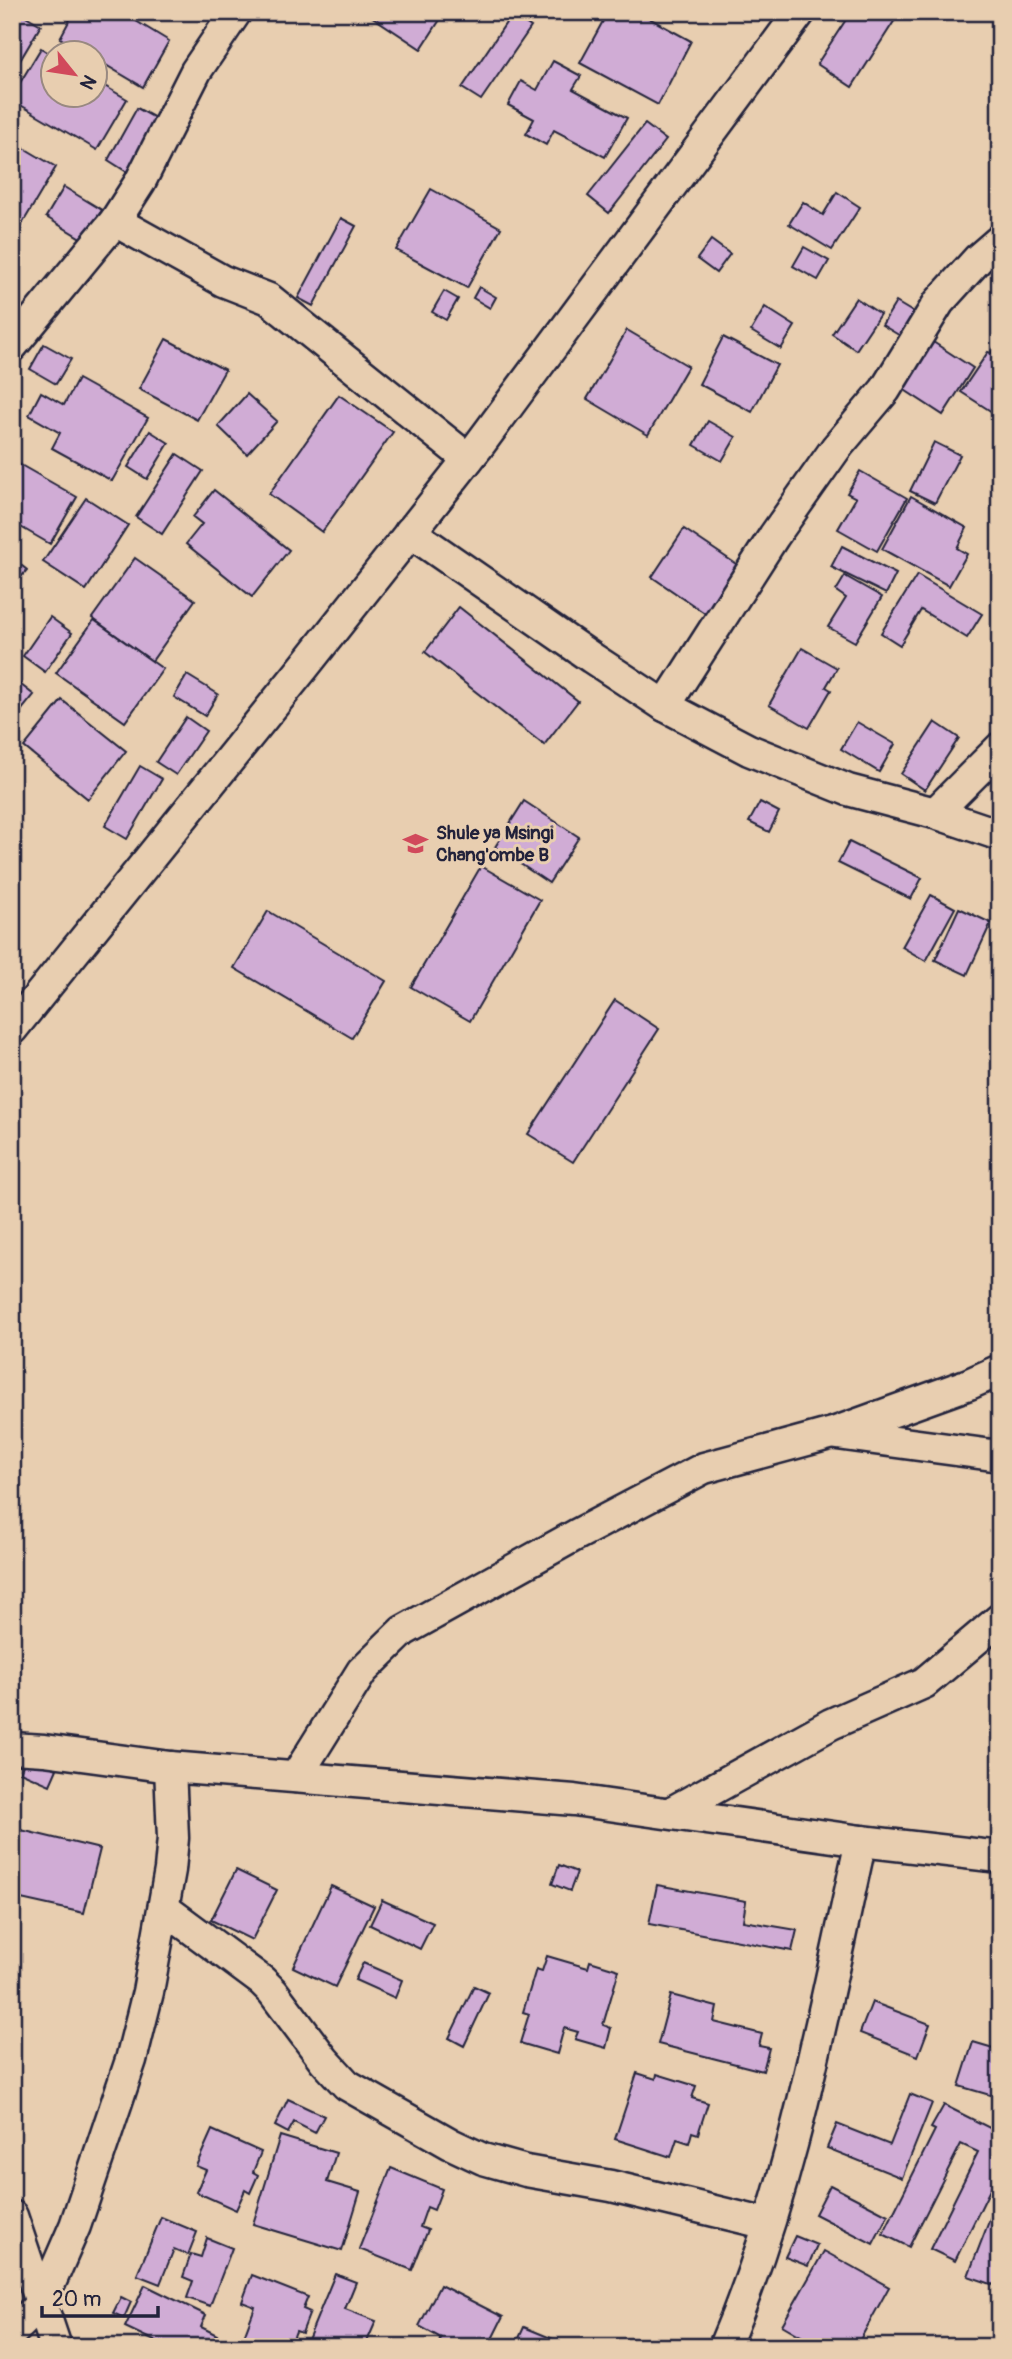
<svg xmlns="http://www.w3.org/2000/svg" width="1012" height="2359" font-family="Pangolin,sans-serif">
<rect width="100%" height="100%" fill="#e8ceb0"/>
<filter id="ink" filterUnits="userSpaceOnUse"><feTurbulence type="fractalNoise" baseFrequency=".0143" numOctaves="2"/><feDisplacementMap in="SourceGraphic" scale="14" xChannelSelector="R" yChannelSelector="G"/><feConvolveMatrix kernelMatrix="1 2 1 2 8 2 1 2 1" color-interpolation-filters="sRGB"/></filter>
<g filter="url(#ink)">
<g fill="#d0acd5" stroke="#22223b" stroke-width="2">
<polygon points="12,12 19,12 41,25 12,74"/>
<polygon points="74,12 121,12 169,41 143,87 94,58 94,52 84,52 60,38"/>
<polygon points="365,12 445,12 421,49"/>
<polygon points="608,12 638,12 691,41 658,105 580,63"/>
<polygon points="851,12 900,12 852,87 817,64"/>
<polygon points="911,12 931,12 925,21"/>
<polygon points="512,14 531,27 481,100 462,88"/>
<polygon points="41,48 52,55 52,94 94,94 94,80 127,99 97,150 12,100 12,96"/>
<polygon points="553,61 581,76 573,89 627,118 605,157 554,130 546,145 526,134 534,119 508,105 521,81 537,90"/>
<polygon points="137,108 157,119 127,172 108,160"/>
<polygon points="645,124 666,140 609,213 588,196"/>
<polygon points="12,141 56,167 21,226 12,221"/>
<polygon points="64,187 102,210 84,240 46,217"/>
<polygon points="431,189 501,228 467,288 396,250"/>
<polygon points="837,192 860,207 832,250 789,224 803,202 823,215"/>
<polygon points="341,218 356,226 313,306 298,298"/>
<polygon points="711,240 730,254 716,273 697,259"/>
<polygon points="804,247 829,261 818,280 793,266"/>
<polygon points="479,287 496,297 490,308 473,298"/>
<polygon points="444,291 458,299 446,320 432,312"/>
<polygon points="856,298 880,314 856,350 832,334"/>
<polygon points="896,302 916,314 902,337 882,325"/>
<polygon points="765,307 795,326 781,349 751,331"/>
<polygon points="627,330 688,366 648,435 587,399"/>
<polygon points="723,337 777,365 752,412 699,384"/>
<polygon points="1000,338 1000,417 961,392 988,352 991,353"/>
<polygon points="166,339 225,370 197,420 139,389"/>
<polygon points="930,340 973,368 943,415 900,387"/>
<polygon points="44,344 71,359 56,384 30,369"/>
<polygon points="78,379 148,418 112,481 52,448 60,433 29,415 41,392 64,405"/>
<polygon points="247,394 277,421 247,454 218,426"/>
<polygon points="339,395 393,432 322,532 269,494"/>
<polygon points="708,421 736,437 722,461 694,445"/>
<polygon points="150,431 169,443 147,479 128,467"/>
<polygon points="934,442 960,455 935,503 910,491"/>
<polygon points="177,454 203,471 162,534 136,517"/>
<polygon points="12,460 77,497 50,544 12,522"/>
<polygon points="860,471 907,498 877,551 838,529 856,498 847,493"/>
<polygon points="214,490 289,550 252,597 186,544 202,524 193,517"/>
<polygon points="911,496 967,528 957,548 967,554 949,586 882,549"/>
<polygon points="86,498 128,525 86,590 43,562"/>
<polygon points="684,529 742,568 709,616 652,577"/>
<polygon points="842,546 896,574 886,594 831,567"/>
<polygon points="12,558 27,570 12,588"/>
<polygon points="135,558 195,600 152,661 92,618"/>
<polygon points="917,575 982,614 967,638 921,610 900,645 881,633"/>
<polygon points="845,576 882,597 855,642 828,627 846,598 836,591"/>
<polygon points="459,607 578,701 544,745 425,652"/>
<polygon points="50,617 72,633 45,672 23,656"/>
<polygon points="94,620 163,669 125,722 56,673"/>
<polygon points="802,648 837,668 826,687 831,690 809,728 769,705"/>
<polygon points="187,675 218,694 205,716 174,697"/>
<polygon points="12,678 34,695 12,722"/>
<polygon points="62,700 126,751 88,799 24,747"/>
<polygon points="186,717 206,731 176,775 156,762"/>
<polygon points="857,722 895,744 879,772 841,749"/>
<polygon points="935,722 959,738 925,790 901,774"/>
<polygon points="140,766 162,779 127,839 105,826"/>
<polygon points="524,801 579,837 549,883 495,847"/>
<polygon points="760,802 779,812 769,832 749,822"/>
<polygon points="849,842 922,878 911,899 838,863"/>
<polygon points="481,866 540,900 470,1021 411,987"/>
<polygon points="931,895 955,908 926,961 902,947"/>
<polygon points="959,908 991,923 967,975 935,960"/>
<polygon points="268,911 386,981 352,1038 234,968"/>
<polygon points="615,1000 659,1029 573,1162 528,1134"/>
<polygon points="27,1756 57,1769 50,1785 20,1772"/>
<polygon points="21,1830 100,1849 84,1913 12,1897 12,1864"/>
<polygon points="559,1865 577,1872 570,1891 552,1884"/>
<polygon points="236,1870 277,1890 252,1940 211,1920"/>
<polygon points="657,1885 746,1901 743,1921 797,1930 792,1951 649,1924"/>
<polygon points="331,1886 374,1906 335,1987 293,1967"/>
<polygon points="382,1900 433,1923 420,1949 370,1925"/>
<polygon points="547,1956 588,1968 590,1961 619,1970 603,2025 611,2028 606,2048 575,2039 578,2032 564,2028 557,2054 520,2043 529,2014 523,2012 536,1969 542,1971"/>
<polygon points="363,1963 402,1980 395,1998 355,1980"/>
<polygon points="474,1986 489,1993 464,2046 449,2038"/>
<polygon points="671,1995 717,2007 714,2022 762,2034 759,2046 769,2048 763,2071 658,2044"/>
<polygon points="872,2002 930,2024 918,2056 860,2033"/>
<polygon points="973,2042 1000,2050 1000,2098 959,2086"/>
<polygon points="637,2073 656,2079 657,2074 696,2086 692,2098 708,2103 698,2134 692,2132 689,2143 677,2139 671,2157 615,2139"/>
<polygon points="910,2094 932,2103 902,2178 827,2148 837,2124 890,2145"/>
<polygon points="288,2099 324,2116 315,2133 294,2122 288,2133 275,2126"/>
<polygon points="944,2105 1000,2133 1000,2169 955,2261 930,2249 978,2152 961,2144 909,2247 883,2234 935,2130 931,2128"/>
<polygon points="212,2130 261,2152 253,2172 258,2175 250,2193 245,2190 236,2210 196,2192 206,2170 196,2166"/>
<polygon points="280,2136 336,2153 327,2182 360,2192 342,2251 253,2224"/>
<polygon points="391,2168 442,2189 434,2210 427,2207 420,2227 428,2230 412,2270 359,2249"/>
<polygon points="830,2185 888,2215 873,2244 815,2214"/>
<polygon points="991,2216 1000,2220 1000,2287 968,2276"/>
<polygon points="161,2217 197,2232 188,2255 174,2249 160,2284 137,2275"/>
<polygon points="795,2236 817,2245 808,2266 785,2257"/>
<polygon points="207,2238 232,2248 210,2306 187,2298 193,2281 183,2277 191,2254 201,2257"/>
<polygon points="824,2251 889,2287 856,2347 820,2347 782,2325"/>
<polygon points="335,2274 356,2282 345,2309 376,2321 366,2344 373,2347 305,2347"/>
<polygon points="252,2275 308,2297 303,2309 310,2312 302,2333 296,2331 290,2347 257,2347 258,2345 243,2339 255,2307 242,2302"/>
<polygon points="145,2285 206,2315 201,2327 217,2335 211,2347 167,2347 125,2327"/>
<polygon points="440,2285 503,2317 488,2347 437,2347 441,2338 419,2326"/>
<polygon points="121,2297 131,2302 124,2318 113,2313"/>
<polygon points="524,2327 570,2346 515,2347"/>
</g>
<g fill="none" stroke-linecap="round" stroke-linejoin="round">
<defs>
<g id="minor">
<polyline points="115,221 223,281 269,299 468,459"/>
<polyline points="12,346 115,221 140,182 196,71 236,12"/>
<polyline points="410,532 592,658 665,706 749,750 848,790 935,813 1000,835"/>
<polyline points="665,706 774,536 836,448 885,390 939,302 978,259 1000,240"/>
<polyline points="935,813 1000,748"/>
<polyline points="12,1029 304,667 477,448 800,12"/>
<polyline points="837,1434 1000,1456"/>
<polyline points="12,1748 44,1750 170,1767 574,1800 861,1841 1000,1857"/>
<polyline points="296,1777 362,1671 403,1631 576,1535 704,1468 833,1433 969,1384 1000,1370"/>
<polyline points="670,1813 831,1724 924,1683 1000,1619"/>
<polyline points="165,1909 262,1981 273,1992 324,2060 347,2085 451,2144 483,2159 526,2171 611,2186 768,2224"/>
<polyline points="12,2216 56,2347"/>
<polyline points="12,2332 41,2304 75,2226 131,2060 148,1992 170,1870 173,1838 170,1767"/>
<path d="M724,2347C793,2186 823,2010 861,1841"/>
</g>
</defs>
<use href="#minor" stroke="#22223b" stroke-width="35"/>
<use href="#minor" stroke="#e8ceb0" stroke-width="30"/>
</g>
</g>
<defs>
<symbol id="school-bare" viewBox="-9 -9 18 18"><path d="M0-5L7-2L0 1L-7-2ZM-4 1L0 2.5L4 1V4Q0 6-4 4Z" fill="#d1495b" stroke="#e8ceb0" stroke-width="2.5" paint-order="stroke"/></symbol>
</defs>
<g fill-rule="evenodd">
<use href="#school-bare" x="398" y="826" width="35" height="35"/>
</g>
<g text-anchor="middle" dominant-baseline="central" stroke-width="6" stroke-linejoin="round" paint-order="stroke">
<g font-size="19" font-weight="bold" fill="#22223b" stroke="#e8ceb0" text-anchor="start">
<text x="436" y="833">Shule ya Msingi<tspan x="436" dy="22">Chang'ombe B</tspan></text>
</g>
</g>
<rect width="1012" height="2359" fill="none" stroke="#e8ceb0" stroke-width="42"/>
<rect x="21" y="21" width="970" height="2317" fill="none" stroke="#22223b" stroke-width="2.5" filter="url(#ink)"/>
<g transform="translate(74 74) rotate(120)"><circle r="33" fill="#e8ceb0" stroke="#998981" stroke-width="2"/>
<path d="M0-5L12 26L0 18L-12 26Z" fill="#d1495b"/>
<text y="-10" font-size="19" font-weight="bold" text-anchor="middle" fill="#22223b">N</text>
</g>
<path d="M42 2306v10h116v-10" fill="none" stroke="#22223b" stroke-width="3.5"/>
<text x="52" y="2306" font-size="21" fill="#22223b" stroke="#e8ceb0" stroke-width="5" paint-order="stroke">20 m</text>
</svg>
